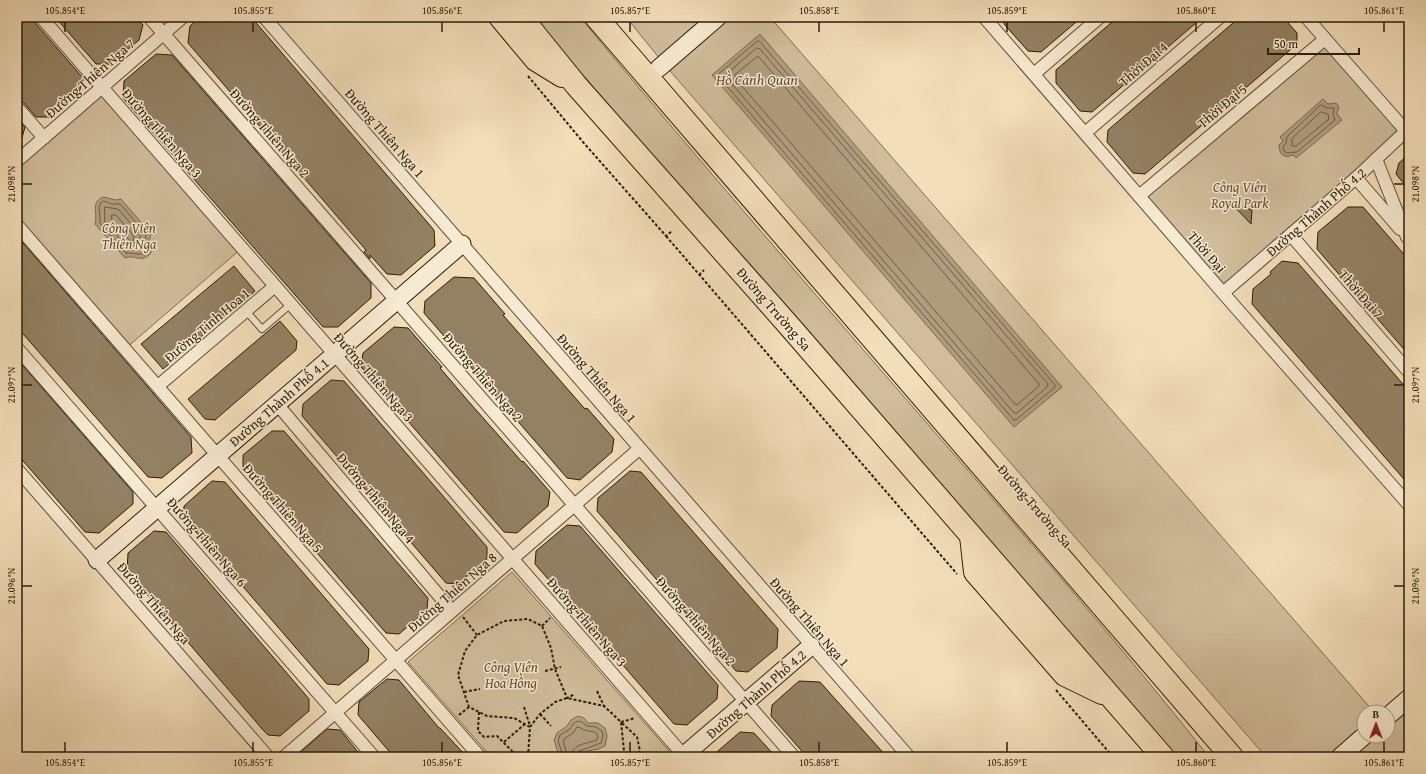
<svg xmlns="http://www.w3.org/2000/svg" width="1426" height="774" font-family="'Gentium Book Plus',serif">
<rect width="100%" height="100%" fill="#f3deba"/>
<filter id="stains"><feTurbulence type="fractalNoise" baseFrequency=".005" numOctaves="4"/><feColorMatrix values="0 0 0 0 .2 0 0 0 0 .09 0 0 0 0 .02 0 0 0 .5 -.17"/></filter>
<radialGradient id="worn" r=".72"><stop offset=".6" stop-color="#630" stop-opacity="0"/><stop offset="1" stop-color="#630" stop-opacity=".3"/></radialGradient>
<g fill="#d1bd9c" stroke="#7e6d52">
<path d="M534,17H580C697,159 818,297 938,436C1030,542 1122,647 1209,757H1177L1128,706L617,115Z"/>
<polygon points="626,17 770,17 1374,712 1364,712 1364,736 1388,736 1388,716 1409,698 1409,757 1266,757 664,64"/>
<polygon points="1325,39 1406,131 1223,293 1139,196"/>
<polygon points="102,87 242,248 125,349 17,225 17,161"/>
<polygon points="512,572 671,753 666,757 491,757 408,662"/>
</g>
<g fill="#af9c7d" stroke="#7b694e">
<polygon points="760,34 1062,387 1014,427 712,75"/>
<path d="M1323,99L1328,104L1336,103L1339,107L1337,114L1342,120L1296,158L1293,155C1284,159 1279,154 1279,145L1283,141L1280,137Z"/>
<path d="M104,197L116,200L121,199L151,234C148,241 151,246 151,253C141,264 136,254 125,258L95,224C98,213 90,201 104,197Z"/>
<polygon points="578,716 584,718 588,723 598,723 605,728 607,736 605,746 599,749 587,751 579,757 553,757 558,753 554,740 557,733 567,726 571,720"/>
</g>
<g fill="none" stroke-linecap="round" stroke-linejoin="round">
<g stroke="#6e5c42" stroke-width="1">
<polygon points="758,41 760,42 1055,385 1055,387 1016,420 1014,420 719,77 719,74"/>
<polygon points="757,48 760,49 1048,384 1047,387 1017,413 1014,413 726,77 726,75"/>
<polygon points="757,57 759,57 1039,384 1039,386 1017,405 1015,404 735,78 735,75"/>
<polygon points="1321,105 1327,108 1334,108 1333,114 1335,120 1297,152 1287,153 1284,151 1283,147 1286,143 1287,137"/>
<polygon points="1321,112 1328,114 1329,119 1296,146 1292,146 1292,139"/>
<path d="M104,201L112,204H120L146,234L145,241L147,251C142,257 133,252 126,253L100,223V218L99,208L100,204Z"/>
<polygon points="105,207 118,209 140,234 141,249 127,247 105,222"/>
<polygon points="112,215 116,215 134,236 133,241 130,241 112,220"/>
<polyline points="560,757 562,753 558,741 560,735 570,729 574,723 578,721 582,722 587,726 596,727 602,731 603,736 601,743 579,751 576,757"/>
<path d="M566,757C568,750 562,745 564,739L573,733L577,727H579C587,734 601,728 597,740C587,744 572,743 571,757"/>
</g>
</g>
<g fill="#938164" stroke="#2c1d07">
<polygon points="22,17 30,17 83,78 79,93 51,117 36,117 23,102 17,100 17,21"/>
<polygon points="55,17 135,17 143,25 139,40 126,51 111,64 96,64"/>
<polygon points="200,17 251,17 434,230 435,246 401,275 387,274 370,255 370,259 364,252 366,250 188,43 190,26"/>
<polygon points="1005,17 1082,17 1041,52 1028,51 1004,24"/>
<polygon points="1118,17 1203,17 1092,112 1080,111 1056,83 1056,70"/>
<polygon points="1240,17 1283,17 1297,33 1297,44 1145,174 1133,173 1107,142 1108,130"/>
<polygon points="156,54 172,55 371,283 371,298 338,327 323,327 123,98 124,81"/>
<polygon points="17,118 25,127 20,145 17,144"/>
<polygon points="1409,154 1409,190 1396,174 1399,163"/>
<polygon points="1231,203 1252,210 1251,224"/>
<polygon points="1348,207 1363,207 1409,260 1409,355 1317,249 1318,232"/>
<polygon points="17,236 191,437 192,453 162,478 148,477 17,327"/>
<polygon points="1282,261 1298,263 1409,391 1409,485 1252,304 1253,289 1271,274 1270,272"/>
<polygon points="234,266 255,291 163,369 141,344"/>
<polygon points="454,277 474,278 505,314 503,315 585,409 587,408 614,439 612,452 580,480 567,478 424,313 425,301"/>
<polygon points="280,321 297,341 296,350 215,420 205,419 188,399"/>
<polygon points="394,327 408,328 442,367 440,368 469,402 522,462 523,461 550,492 548,506 517,533 504,532 361,367 363,353"/>
<polygon points="17,359 133,492 133,504 99,533 85,532 17,454"/>
<polygon points="331,380 344,381 487,547 487,559 458,584 446,583 302,416 303,404"/>
<polygon points="272,431 284,431 428,598 427,610 399,634 386,633 243,467 243,455"/>
<polygon points="630,471 641,472 778,629 777,648 748,672 736,671 597,511 598,498"/>
<polygon points="212,481 225,482 369,649 368,661 339,685 327,684 183,517 184,506"/>
<polygon points="567,525 580,526 718,685 717,699 687,725 674,724 535,564 536,551"/>
<polygon points="154,531 166,532 309,699 309,711 280,736 268,735 263,730 127,571 128,553"/>
<polygon points="387,679 399,680 439,728 440,728 467,757 394,757 358,715 359,702"/>
<polygon points="799,681 820,682 887,757 807,757 771,716 772,705"/>
<polygon points="327,729 340,730 362,757 295,757"/>
<polygon points="740,732 754,733 776,757 711,757"/>
</g>
<g fill="none" stroke-linecap="round" stroke-linejoin="round">
<defs>
<polyline id="lane" points="246,311 262,329 291,304"/>
<g id="street">
<polyline points="41,17 685,757"/>
<polyline points="149,17 794,757"/>
<polyline points="264,17 909,757"/>
<polyline points="984,17 1223,293 1409,505"/>
<polyline points="1306,17 1406,131"/>
<polyline points="1034,74 1100,17"/>
<polyline points="17,107 44,138"/>
<polyline points="1085,133 1220,17"/>
<polyline points="1376,159 1407,237"/>
<polyline points="17,161 183,17"/>
<polyline points="1356,178 1400,229"/>
<polyline points="1139,196 1325,39"/>
<polyline points="17,225 480,757"/>
<polyline points="1291,235 1409,372"/>
<polyline points="1223,293 1356,178 1406,131 1409,131"/>
<polyline points="17,348 374,757"/>
<polyline points="158,386 275,286"/>
<polyline points="277,404 452,611"/>
<polyline points="17,469 268,757"/>
<polyline points="284,757 639,449"/>
</g>
<g id="secondary">
<polyline points="659,68 718,17"/>
<polyline points="97,560 462,244"/>
<polyline points="1388,716 1409,698"/>
<polyline points="682,757 811,646"/>
<polyline points="1340,757 1364,736"/>
</g>
<g id="highway">
<polyline points="500,17 536,60 562,76"/>
<polyline points="521,17 576,85 791,328 1163,757"/>
<polyline points="596,17 1232,757"/>
<polyline points="971,536 975,572 1065,675 1102,693"/>
</g>
</defs>
<use href="#lane" stroke="#5e4d34" stroke-width="8"/>
<use href="#street" stroke="#5e4d34" stroke-width="14"/>
<use href="#secondary" stroke="#2c1d07" stroke-width="19"/>
<use href="#highway" stroke="#2c1d07" stroke-width="24"/>
<g stroke="#2c1d07" stroke-width="2" stroke-dasharray="3 2" stroke-linecap="butt">
<polyline points="480,17 483,21"/>
<polyline points="528,76 583,142 666,236 672,231"/>
<polyline points="666,236 957,574"/>
<polyline points="699,275 704,270"/>
<polyline points="463,617 477,635"/>
<polyline points="542,626 550,618"/>
<polyline points="545,671 561,667"/>
<polyline points="1056,690 1113,757"/>
<polyline points="597,691 604,706"/>
<polyline points="464,692 480,689"/>
<polyline points="524,707 530,726"/>
<polyline points="479,712 478,731 484,737 497,736 518,757"/>
<polyline points="540,714 551,726"/>
<polyline points="459,715 469,707"/>
<polyline points="621,722 632,719 635,717"/>
<polyline points="622,723 637,737 640,751 635,757"/>
<polyline points="530,727 514,718 487,716 469,707 458,675 465,651 477,635 504,621 528,619 542,626 551,648 555,669 567,698 575,694"/>
<polyline points="504,742 525,724"/>
<polyline points="1257,754 1260,752 1264,757"/>
<polyline points="528,757 530,727 540,714 555,702 567,698 604,706 621,722 624,751 620,757"/>
</g>
<use href="#lane" stroke="#f7ead2" stroke-width="6"/>
<use href="#street" stroke="#f7ead2" stroke-width="12"/>
<use href="#secondary" stroke="#f7ead2" stroke-width="17"/>
<use href="#highway" stroke="#f3deba" stroke-width="22"/>
</g>
<path fill="none" stroke="#2c1d07" stroke-width="1.5" d="M65,22V32M253,22V32M442,22V32M630,22V32M819,22V32M1007,22V32M1196,22V32M1384,22V32M22,184H32M1394,184H1404M22,385H32M1394,385H1404M22,586H32M1394,586H1404M65,742V752M253,742V752M442,742V752M630,742V752M819,742V752M1007,742V752M1196,742V752M1384,742V752"/>
<g text-anchor="middle" dominant-baseline="central" stroke-width="3" stroke-linejoin="round" paint-order="stroke">
<g font-size="14" fill="#2c1d07" stroke="#f7ead2">
<text transform="translate(1143 64) rotate(-41)">Thời Đại 4</text>
<text transform="translate(90 78) rotate(-41)">Đường Thiên Nga 7</text>
<text transform="translate(1222 106) rotate(-40)">Thời Đại 5</text>
<text transform="translate(162 133) rotate(49)">Đường Thiên Nga 3</text>
<text transform="translate(270 133) rotate(49)">Đường Thiên Nga 2</text>
<text transform="translate(385 133) rotate(49)">Đường Thiên Nga 1</text>
<text transform="translate(1316 212) rotate(-41)">Đường Thành Phố 4.2</text>
<text transform="translate(1207 252) rotate(49)">Thời Đại</text>
<text transform="translate(1361 294) rotate(49)">Thời Đại 7</text>
<text transform="translate(774 309) rotate(49)">Đường Trường Sa</text>
<text transform="translate(207 325) rotate(-40)">Đường Tinh Hoa 1</text>
<text transform="translate(374 377) rotate(49)">Đường Thiên Nga 3</text>
<text transform="translate(483 377) rotate(49)">Đường Thiên Nga 2</text>
<text transform="translate(597 378) rotate(49)">Đường Thiên Nga 1</text>
<text transform="translate(279 402) rotate(-41)">Đường Thành Phố 4.1</text>
<text transform="translate(376 498) rotate(50)">Đường Thiên Nga 4</text>
<text transform="translate(1035 506) rotate(49)">Đường Trường Sa</text>
<text transform="translate(283 508) rotate(49)">Đường Thiên Nga 5</text>
<text transform="translate(207 542) rotate(49)">Đường Thiên Nga 6</text>
<text transform="translate(452 592) rotate(-41)">Đường Thiên Nga 8</text>
<text transform="translate(154 603) rotate(49)">Đường Thiên Nga</text>
<text transform="translate(696 621) rotate(49)">Đường Thiên Nga 2</text>
<text transform="translate(587 622) rotate(49)">Đường Thiên Nga 3</text>
<text transform="translate(810 622) rotate(49)">Đường Thiên Nga 1</text>
<text transform="translate(756 694) rotate(-41)">Đường Thành Phố 4.2</text>
</g>
<g font-size="14" font-style="italic" fill="#5e4d34" stroke="#f7ead2">
<text x="1240" y="187">Công Viên<tspan x="1240" dy="16">Royal Park</tspan></text>
<text x="129" y="228">Công Viên<tspan x="129" dy="16">Thiên Nga</tspan></text>
<text x="511" y="667">Công Viên<tspan x="511" dy="16">Hoa Hồng</tspan></text>
</g>
<g font-size="15" font-style="italic" fill="#605036" stroke="#f7ead2">
<text x="757" y="79">Hồ Cảnh Quan</text>
</g>
</g>
<rect width="1426" height="774" fill="none" stroke="#f3deba" stroke-width="44"/>
<g transform="translate(1376 724)"><circle r="19" fill="#f7ead2" stroke="#a69881"/>
<path d="M0-3L7 15L0 10L-7 15Z" fill="#8f2418"/>
<text y="-6" font-size="11" font-weight="bold" text-anchor="middle" fill="#2c1d07">B</text>
</g>
<path d="M1268 48v6h91v-6" fill="none" stroke="#2c1d07" stroke-width="2"/>
<text x="1274" y="48" font-size="12" fill="#2c1d07" stroke="#f7ead2" stroke-width="3" paint-order="stroke">50 m</text>
<rect x="22" y="22" width="1382" height="730" fill="none" stroke="#2c1d07" stroke-width="1.5"/>
<g font-size="10" text-anchor="middle" fill="#2c1d07">
<text x="65" y="14">105.854°E</text>
<text x="253" y="14">105.855°E</text>
<text x="442" y="14">105.856°E</text>
<text x="630" y="14">105.857°E</text>
<text x="819" y="14">105.858°E</text>
<text x="1007" y="14">105.859°E</text>
<text x="1196" y="14">105.860°E</text>
<text x="1384" y="14">105.861°E</text>
<text transform="translate(11 184) rotate(-90)" y="4">21.098°N</text>
<text transform="translate(1415 184) rotate(-90)" y="4">21.098°N</text>
<text transform="translate(11 385) rotate(-90)" y="4">21.097°N</text>
<text transform="translate(1415 385) rotate(-90)" y="4">21.097°N</text>
<text transform="translate(11 586) rotate(-90)" y="4">21.096°N</text>
<text transform="translate(1415 586) rotate(-90)" y="4">21.096°N</text>
<text x="65" y="766">105.854°E</text>
<text x="253" y="766">105.855°E</text>
<text x="442" y="766">105.856°E</text>
<text x="630" y="766">105.857°E</text>
<text x="819" y="766">105.858°E</text>
<text x="1007" y="766">105.859°E</text>
<text x="1196" y="766">105.860°E</text>
<text x="1384" y="766">105.861°E</text>
</g>
<rect width="100%" height="100%" filter="url(#stains)"/>
<rect width="100%" height="100%" fill="url(#worn)"/>
</svg>
